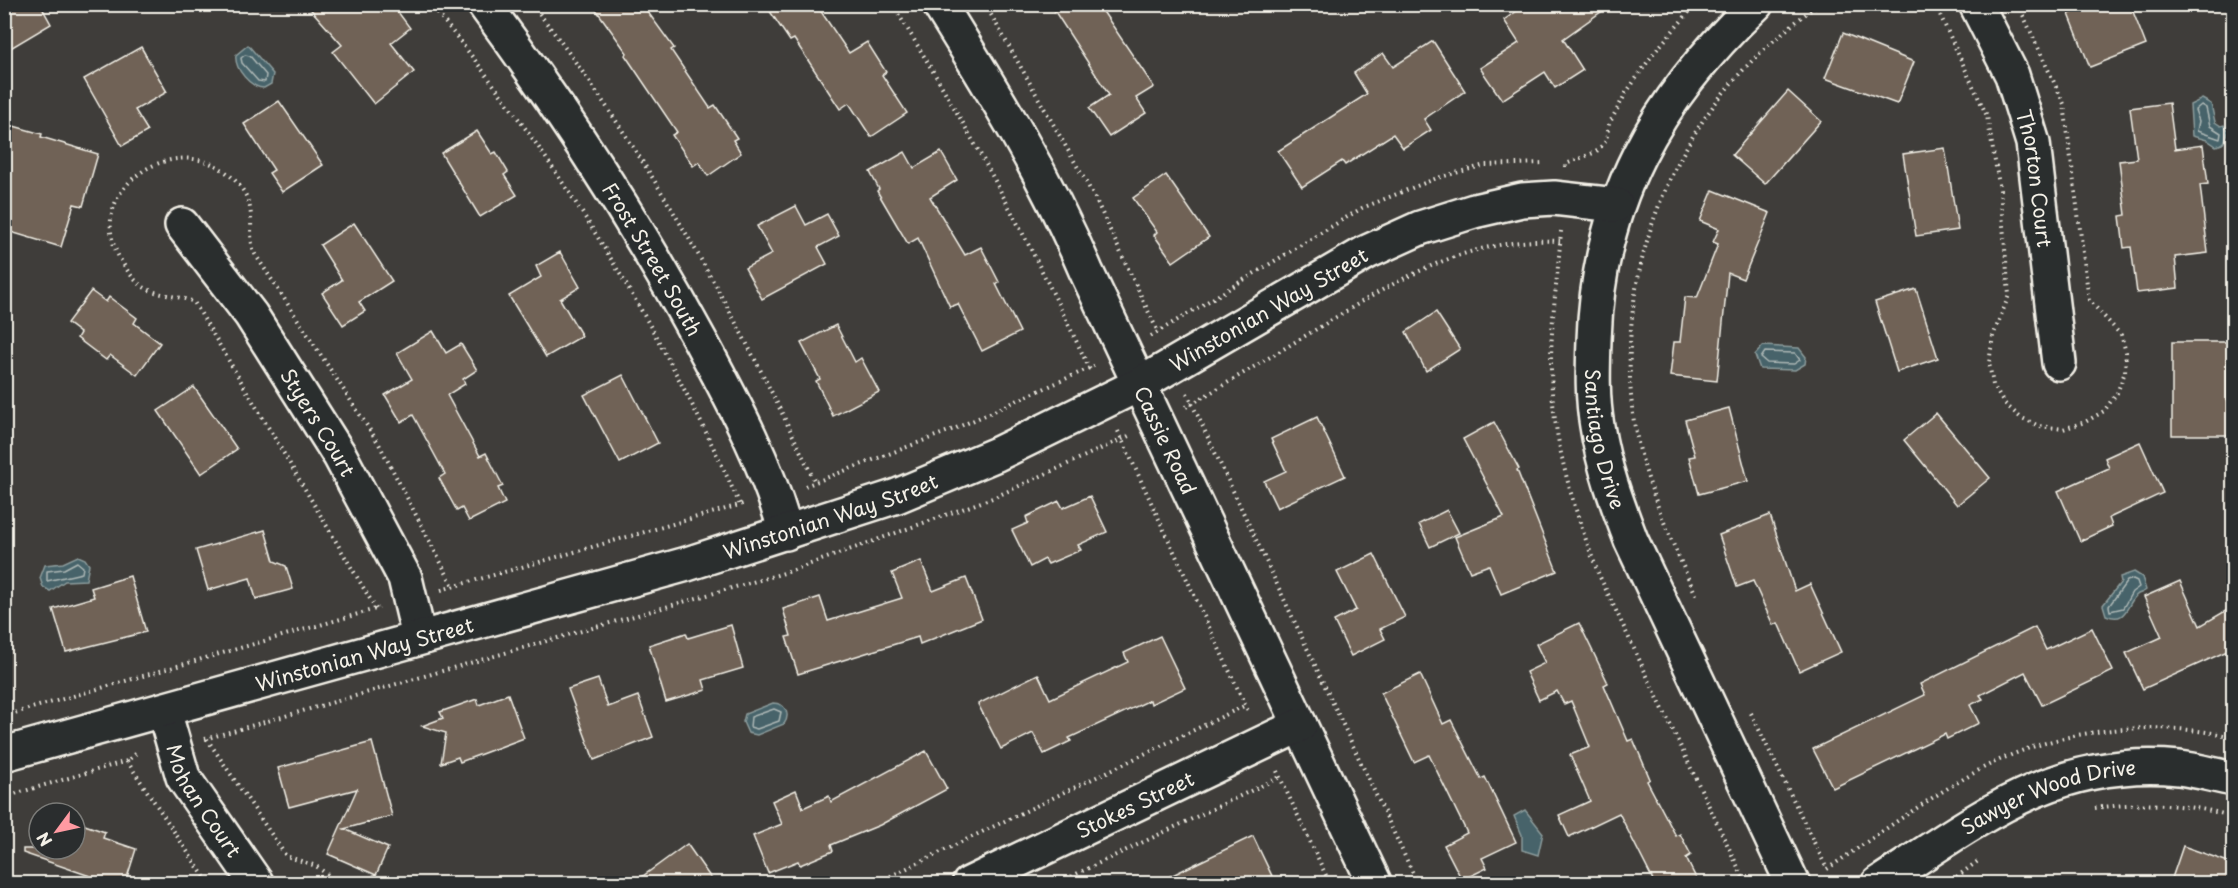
<svg xmlns="http://www.w3.org/2000/svg" width="2238" height="888" font-family="'Playpen Sans',sans-serif">
<rect width="100%" height="100%" fill="#3f3d3a"/>
<filter id="ink" filterUnits="userSpaceOnUse"><feTurbulence type="fractalNoise" baseFrequency=".0167" numOctaves="2"/><feDisplacementMap in="SourceGraphic" scale="12" xChannelSelector="R" yChannelSelector="G"/><feConvolveMatrix kernelMatrix="1 2 1 2 8 2 1 2 1" color-interpolation-filters="sRGB"/></filter>
<g filter="url(#ink)">
<g fill="#46636a" stroke="#8c9c9c" stroke-width="1.5">
<path d="M248,45L273,74L271,84L264,88C251,88 234,69 236,55Z"/>
<path d="M2202,99L2211,104L2215,122L2221,126L2224,125L2229,131C2224,138 2228,144 2216,146L2207,140L2192,136L2190,105Z"/>
<polygon points="1763,346 1799,348 1806,357 1805,364 1795,370 1760,369 1755,355"/>
<polygon points="78,556 85,559 89,565 86,580 65,581 50,591 43,587 40,578 45,565 63,563"/>
<path d="M2134,572L2142,577L2146,590C2144,592 2141,593 2138,594C2127,601 2128,625 2106,615L2103,605L2121,582L2120,577Z"/>
<path d="M773,703C785,703 791,714 784,724L757,735L748,733L743,722L745,714Z"/>
<polygon points="1525,810 1543,833 1538,855 1522,850 1522,835 1514,816"/>
</g>
<g fill="none" stroke-linecap="round" stroke-linejoin="round">
<g stroke="#aeb8b6" stroke-width="1.5">
<polygon points="245,55 250,56 266,75 265,82 258,81 242,63 241,58"/>
<polygon points="2201,105 2206,108 2210,126 2221,133 2220,139 2197,131 2199,121 2195,110"/>
<polygon points="1765,352 1795,353 1800,360 1794,364 1767,363 1761,358"/>
<polygon points="77,562 83,567 82,573 47,581 47,571 64,569"/>
<polygon points="2133,579 2137,581 2139,587 2132,592 2123,608 2110,611 2109,606 2127,581"/>
<polygon points="774,709 781,712 779,721 757,729 750,727 751,717"/>
</g>
</g>
<g fill="#6f6256" stroke="#f4f1e8" stroke-width="1.5">
<polygon points="4,4 40,4 51,24 4,52"/>
<polygon points="306,4 392,4 410,28 391,43 414,72 374,104 333,52 342,45"/>
<polygon points="592,4 642,4 674,48 671,50 710,108 715,105 737,138 733,140 741,153 708,176 699,162 693,166 672,135 677,132 625,55 627,53"/>
<polygon points="765,4 816,4 849,53 867,42 886,72 882,75 907,113 871,137 849,103 840,109 794,39 790,41"/>
<polygon points="1050,4 1098,4 1154,87 1136,98 1146,113 1109,137 1089,108 1109,95"/>
<polygon points="1527,4 1612,4 1563,39 1583,70 1555,88 1545,72 1502,100 1480,68 1519,43 1504,20"/>
<polygon points="2092,4 2130,4 2146,45 2090,67 2069,14"/>
<polygon points="1843,33 1914,62 1897,104 1825,78"/>
<polygon points="1433,41 1465,91 1424,119 1431,130 1403,148 1393,134 1345,165 1342,161 1302,187 1278,151 1367,94 1354,73 1383,53 1393,67"/>
<polygon points="141,47 167,92 135,110 148,131 122,146 84,79"/>
<polygon points="1788,91 1821,121 1765,184 1732,155"/>
<polygon points="279,101 323,165 282,192 269,173 274,170 244,124"/>
<polygon points="2169,103 2175,149 2203,145 2208,184 2200,185 2208,253 2175,257 2178,288 2137,293 2131,247 2124,248 2120,216 2126,215 2119,161 2137,159 2130,108"/>
<polygon points="10,125 42,134 41,137 98,154 83,206 74,204 61,247 4,230 4,142"/>
<polygon points="477,131 492,154 496,152 508,172 504,175 517,195 480,217 441,153"/>
<polygon points="1945,148 1958,230 1916,236 1903,154"/>
<polygon points="905,152 914,168 941,152 957,180 930,197 965,255 981,247 999,282 996,284 1020,332 982,351 958,304 950,307 918,238 908,244 877,191 879,189 870,172"/>
<polygon points="1166,175 1209,237 1173,262 1154,235 1157,232 1133,198"/>
<polygon points="1713,190 1770,213 1743,279 1728,273 1717,381 1670,376 1674,342 1680,342 1685,297 1697,298 1718,244 1713,242 1719,229 1700,221"/>
<polygon points="796,206 806,225 827,214 839,236 818,247 827,264 762,299 745,268 772,254 757,226"/>
<polygon points="354,223 392,281 359,302 365,311 343,325 322,293 342,280 320,245"/>
<polygon points="560,252 580,287 560,299 582,336 546,357 509,296 541,277 536,266"/>
<polygon points="1916,289 1938,358 1897,372 1875,302"/>
<polygon points="91,291 106,302 109,297 137,318 134,323 160,343 137,375 110,355 106,360 77,338 80,333 67,323"/>
<polygon points="1436,312 1460,349 1426,371 1406,332"/>
<polygon points="836,325 855,362 861,358 879,392 833,416 816,381 820,379 801,343"/>
<polygon points="433,331 446,353 461,344 477,370 463,379 465,384 447,395 480,456 486,453 503,486 498,488 505,503 469,521 462,508 457,511 439,478 445,474 413,415 401,422 385,395 412,379 397,353"/>
<polygon points="2172,342 2227,342 2227,401 2234,401 2234,435 2172,435"/>
<polygon points="623,375 658,443 620,463 584,395"/>
<polygon points="194,387 237,449 201,474 158,411"/>
<polygon points="1729,408 1748,481 1699,494 1689,457 1695,456 1685,420"/>
<polygon points="1936,413 1990,478 1957,505 1904,440"/>
<polygon points="1317,417 1345,476 1277,508 1264,481 1286,471 1271,439"/>
<polygon points="1494,422 1519,469 1517,470 1557,571 1501,594 1489,565 1470,572 1455,537 1504,517 1463,439"/>
<polygon points="2140,442 2163,493 2109,518 2112,526 2080,541 2058,491 2109,468 2105,458"/>
<polygon points="1090,496 1107,532 1078,545 1081,550 1048,564 1045,559 1030,567 1012,530 1028,523 1026,517 1059,501 1063,508"/>
<polygon points="1447,510 1459,533 1430,547 1419,524"/>
<polygon points="1770,515 1795,591 1810,584 1841,652 1799,671 1778,623 1773,625 1753,581 1737,587 1719,535"/>
<polygon points="265,530 274,561 286,566 293,589 256,599 250,578 208,590 196,550"/>
<polygon points="1374,554 1405,617 1380,629 1385,639 1351,656 1334,621 1356,610 1337,572"/>
<polygon points="921,561 933,591 966,578 982,619 920,644 918,637 798,674 786,637 791,636 783,609 820,597 828,621 902,598 892,573"/>
<polygon points="130,576 146,632 66,652 53,609 94,597 91,588"/>
<polygon points="2180,581 2200,626 2234,606 2234,648 2143,689 2126,653 2162,637 2144,597"/>
<polygon points="1579,623 1608,683 1604,685 1628,741 1633,739 1650,779 1647,781 1676,836 1680,834 1691,855 1686,858 1699,884 1655,884 1619,813 1569,837 1559,815 1590,801 1570,755 1590,747 1571,701 1564,704 1557,691 1539,700 1526,672 1545,663 1536,644"/>
<polygon points="731,625 743,668 703,680 706,690 666,702 649,645 686,633 688,638"/>
<polygon points="2035,627 2046,650 2092,628 2113,671 2042,705 2025,672 1980,695 1983,699 1970,705 1979,723 1947,739 1945,734 1833,788 1813,749 1925,695 1920,684"/>
<polygon points="1160,636 1185,688 1151,704 1150,700 1069,738 1071,741 1044,754 1033,733 1001,749 978,704 1038,674 1050,699 1128,662 1124,653"/>
<polygon points="1420,674 1443,724 1451,720 1481,779 1485,777 1516,842 1482,858 1487,868 1462,880 1444,845 1467,833 1429,755 1414,762 1381,693"/>
<polygon points="598,679 608,707 638,696 653,737 594,760 568,689"/>
<polygon points="508,694 524,738 460,762 458,757 441,763 446,733 422,726 443,718 440,712 477,699 479,705"/>
<polygon points="372,742 392,816 344,829 388,848 376,875 328,854 357,789 289,807 278,768"/>
<polygon points="926,751 947,789 880,825 831,845 833,851 800,865 798,861 768,873 753,836 782,824 772,801 796,790 803,808 829,796 831,802"/>
<polygon points="82,824 105,832 103,838 136,849 125,884 88,884 90,876 23,853 23,849 75,849 75,828 80,830"/>
<polygon points="1253,836 1272,876 1256,884 1154,884"/>
<polygon points="687,844 715,884 632,884"/>
<polygon points="2183,846 2234,864 2234,884 2170,884"/>
</g>
<g fill="none" stroke-linecap="round" stroke-linejoin="round">
<defs>
<g id="minor">
<path id="s1" d="M484,4C564,112 637,224 701,342C735,405 767,464 786,533"/>
<path id="s2" d="M939,4C995,94 1044,173 1086,271L1375,884"/>
<path id="s3" d="M1756,4C1656,99 1598,200 1594,340C1593,369 1592,398 1597,426C1603,466 1617,503 1631,540L1793,884"/>
<path id="s4" d="M1976,4L2012,75L2033,143L2059,363"/>
<path id="s5" d="M182,225L251,315L340,456L405,578L419,637"/>
<path id="s6" d="M164,711L183,777L257,884"/>
<path id="s7" d="M4,754L687,564L897,496L997,454L1140,384L1367,252L1420,228L1474,211L1522,200L1554,198L1616,205"/>
<path id="s8" d="M969,884L1300,725"/>
<path id="s9" d="M1878,884C1977,820 2055,756 2179,768C2197,770 2216,776 2234,779"/>
</g>
</defs>
<use href="#minor" stroke="#f4f1e8" stroke-width="38"/>
<g stroke="#f4f1e8" stroke-width="4" stroke-dasharray="1.5 4.5" stroke-linecap="butt">
<path d="M430,4C555,155 660,326 740,505"/>
<path d="M532,4C646,150 737,315 815,482"/>
<path d="M892,4C966,122 1031,244 1090,370"/>
<polyline points="985,4 1094,196 1158,332"/>
<polyline points="1935,4 1987,116 2000,190 2009,295 1993,336 1989,363 1993,385 2003,402 2020,417 2039,426 2063,429 2085,422 2104,411 2117,393 2125,372 2126,352 2121,335 2089,300 2064,104 2018,4"/>
<polyline points="1566,167 1566,164 1596,152 1606,141 1609,124 1626,93 1653,54 1696,4"/>
<path d="M1561,231C1558,276 1551,319 1551,364C1551,437 1573,508 1599,575L1746,884"/>
<polyline points="1151,336 1362,208 1437,178 1485,165 1544,163"/>
<polyline points="1187,393 1418,884"/>
<path d="M1186,407C1231,381 1275,354 1320,327C1397,280 1466,237 1560,241"/>
<polyline points="1118,431 1249,713"/>
<polyline points="805,486 954,429 1094,366"/>
<polyline points="441,590 743,504"/>
<path d="M1696,595C1670,538 1638,469 1632,406C1619,284 1661,156 1746,67C1768,44 1793,24 1818,4"/>
<path d="M376,609L194,302C177,295 157,296 142,286C132,279 125,267 119,257C80,184 188,121 239,185C260,211 245,231 255,254L379,444L453,586"/>
<polyline points="1751,713 1827,869"/>
<polyline points="4,716 379,608"/>
<polyline points="205,739 791,571 995,497 1129,436"/>
<polyline points="207,739 286,856 316,866 340,884"/>
<polyline points="127,761 209,884"/>
<polyline points="1277,771 1330,884"/>
<polyline points="4,797 127,761 139,751"/>
<path d="M2095,808C2141,802 2189,803 2234,817"/>
<path d="M1827,869C1875,837 1922,802 1972,774C2051,729 2146,718 2234,737"/>
<polyline points="874,884 1246,705"/>
<polyline points="1055,884 1280,777"/>
<polyline points="1947,884 1978,861"/>
</g>
<use href="#minor" stroke="#2a2d2e" stroke-width="33"/>
</g>
</g>
<g text-anchor="middle" dominant-baseline="central" stroke-width="4.5" stroke-linejoin="round" paint-order="stroke">
<g font-size="20" fill="#f4f1e8" stroke="#2a2d2e">
<text stroke="none"><textPath href="#s4" startOffset="186">Thorton Court</textPath></text>
<text stroke="none"><textPath href="#s1" startOffset="306">Frost Street South</textPath></text>
<text stroke="none"><textPath href="#s7" startOffset="1346">Winstonian Way Street</textPath></text>
<text stroke="none"><textPath href="#s5" startOffset="240">Styers Court</textPath></text>
<text stroke="none"><textPath href="#s2" startOffset="492">Cassie Road</textPath></text>
<text stroke="none"><textPath href="#s3" startOffset="484">Santiago Drive</textPath></text>
<text stroke="none"><textPath href="#s7" startOffset="860">Winstonian Way Street</textPath></text>
<text stroke="none"><textPath href="#s7" startOffset="374">Winstonian Way Street</textPath></text>
<text stroke="none"><textPath href="#s6" startOffset="99">Mohan Court</textPath></text>
<text stroke="none"><textPath href="#s9" startOffset="194">Sawyer Wood Drive</textPath></text>
<text stroke="none"><textPath href="#s8" startOffset="184">Stokes Street</textPath></text>
</g>
</g>
<rect width="2238" height="888" fill="none" stroke="#2a2d2e" stroke-width="24"/>
<rect x="12" y="12" width="2214" height="864" fill="none" stroke="#f4f1e8" stroke-width="2" filter="url(#ink)"/>
<g transform="translate(57 831) rotate(237)"><circle r="28" fill="#2a2d2e" stroke="#7b7b78" stroke-width="1.5"/>
<path d="M0-4.5L10 22L0 15L-10 22Z" fill="#ff9aa2"/>
<text y="-9" font-size="16" font-weight="bold" text-anchor="middle" fill="#f4f1e8">N</text>
</g>
</svg>
